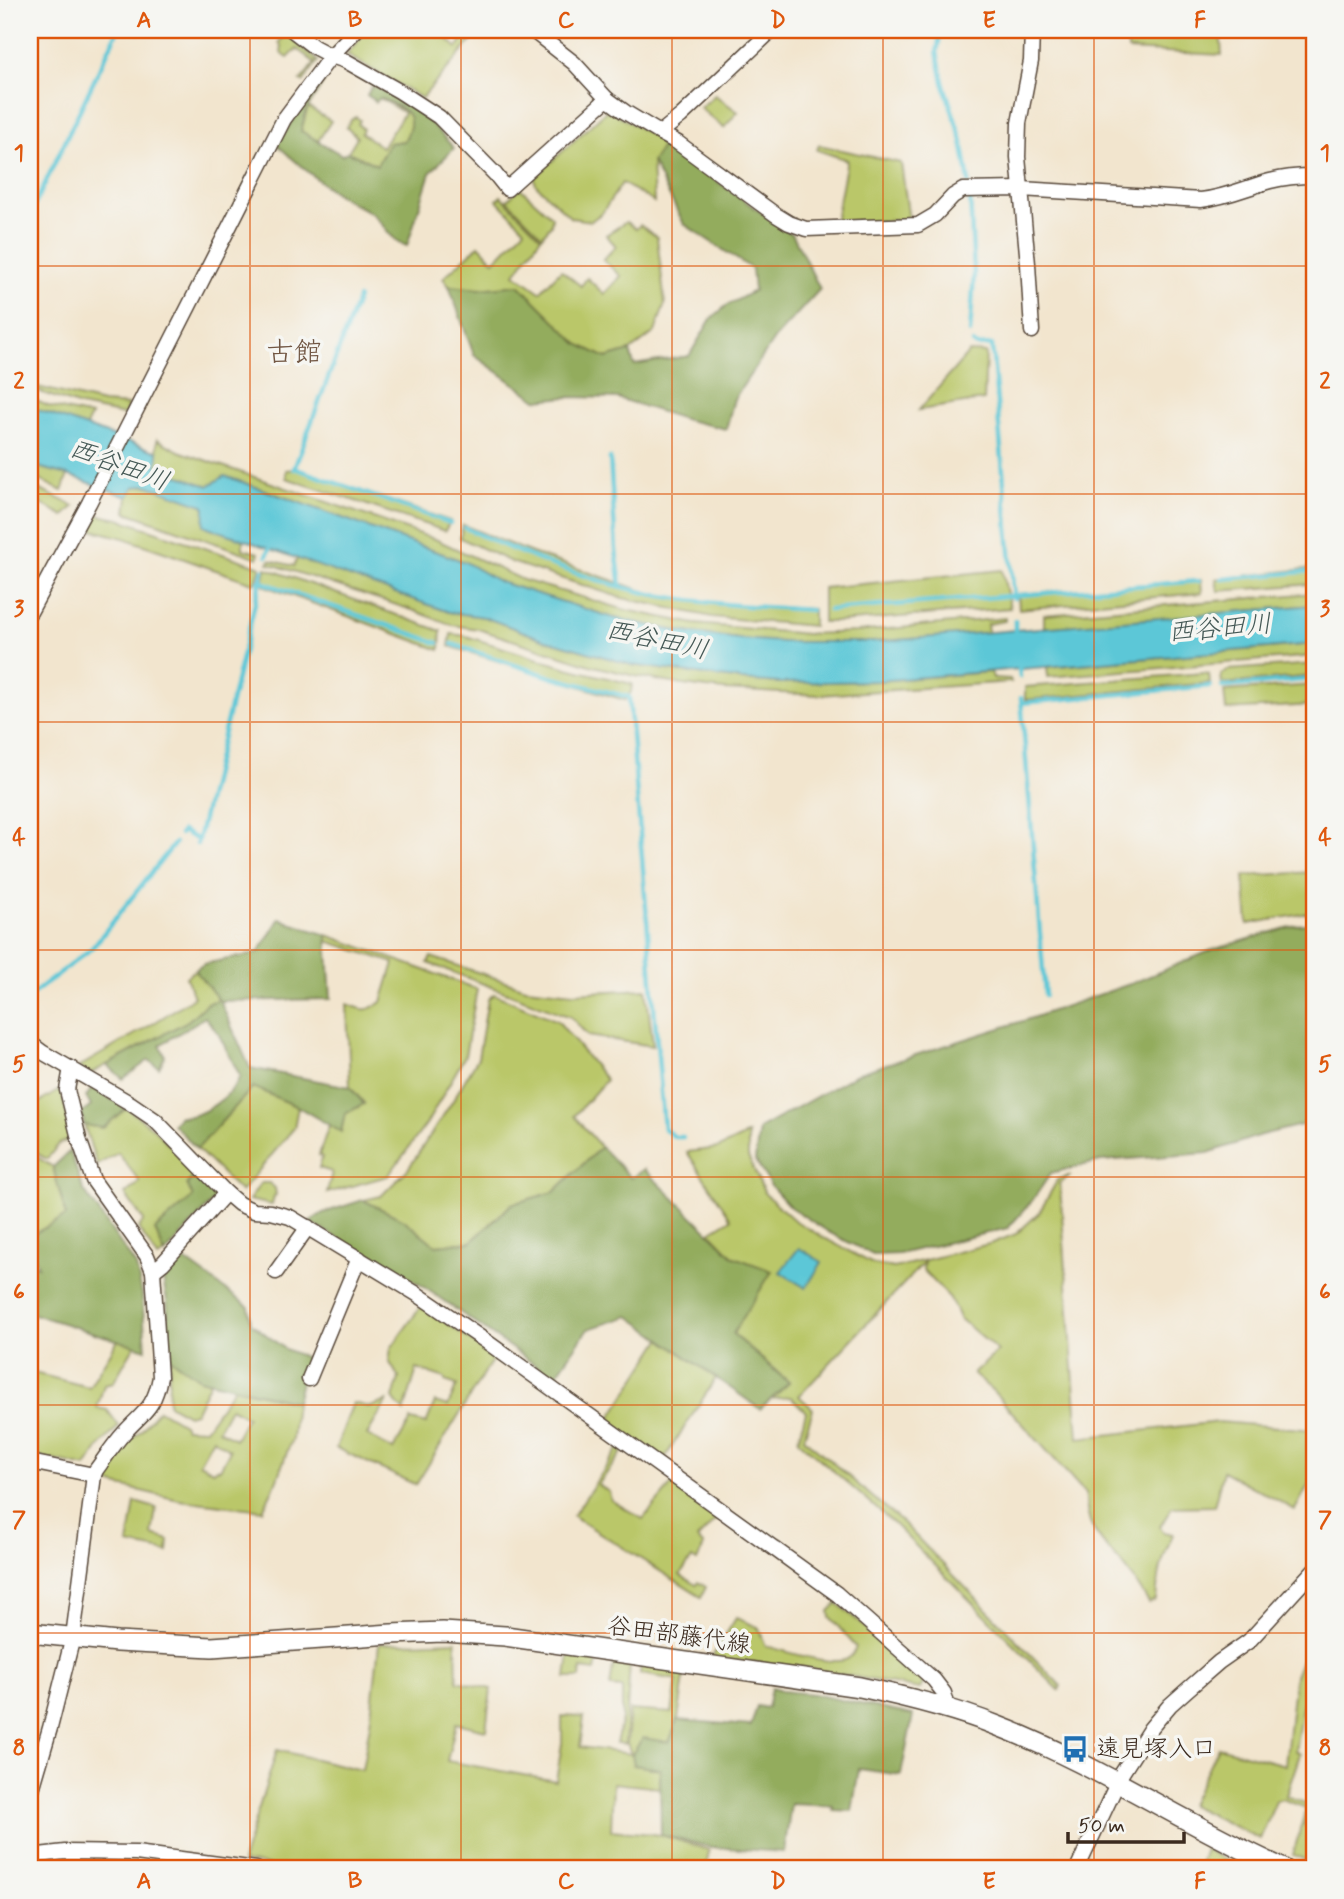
<svg xmlns="http://www.w3.org/2000/svg" width="1344" height="1899" font-family="Mynerve,'Klee One',sans-serif">
<rect width="100%" height="100%" fill="#f6f6f2"/>
<filter id="ink" filterUnits="userSpaceOnUse"><feTurbulence type="fractalNoise" baseFrequency=".0143" numOctaves="2"/><feDisplacementMap in="SourceGraphic" scale="14" xChannelSelector="R" yChannelSelector="G"/><feConvolveMatrix kernelMatrix="1 2 1 2 8 2 1 2 1" color-interpolation-filters="sRGB"/></filter>
<filter id="wash" filterUnits="userSpaceOnUse"><feTurbulence type="fractalNoise" baseFrequency=".00686" numOctaves="4" result="noise"/><feDisplacementMap in="SourceGraphic" scale="28" xChannelSelector="R" yChannelSelector="G"/><feGaussianBlur stdDeviation="1.57" result="paint"/><feColorMatrix in="noise" values="0 0 0 0 0 0 0 0 0 0 0 0 0 0 0 0 0 1.4 0 .05"/><feComposite in="paint" operator="in"/></filter>
<g filter="url(#wash)">
<rect width="100%" height="100%" fill="#f2e5ce"/>
<g fill="#bac769" stroke="#7a7844" stroke-width="2" fill-rule="evenodd">
<polygon points="366,30 438,30 457,48 466,34 463,30 481,30 422,98 347,55"/>
<polygon points="1127,30 1220,30 1222,55 1128,50"/>
<polygon points="287,34 318,61 303,82 300,81 315,63 297,49 288,58 281,53 282,47 279,42"/>
<polygon points="715,95 738,112 724,128 700,108"/>
<path d="M380,98L409,113C413,124 410,131 404,141L389,143L377,165L348,152L357,137L346,127L352,119L356,117L360,120L358,124L363,129L361,133L382,147L404,113Z"/>
<polygon points="308,107 331,121 318,141 301,131"/>
<polygon points="608,109 662,142 660,150 652,162 654,202 622,183 602,213 591,221 571,218 536,185 534,178"/>
<polygon points="819,145 901,163 909,220 835,223 847,160 817,150"/>
<polygon points="520,188 552,217 551,225 542,236 507,200"/>
<polygon points="501,196 541,237 515,274 540,292 561,270 581,286 587,278 604,294 621,276 603,260 616,246 606,235 626,222 636,229 640,225 657,237 665,304 655,332 630,351 606,358 578,344 519,285 479,289 449,286 443,278 479,245 494,261 525,229 497,200"/>
<polygon points="969,352 986,353 984,400 919,410"/>
<polygon points="30,385 103,403 128,405 124,415 80,406 34,390 30,388"/>
<polygon points="30,398 48,406 91,416 85,428 30,407"/>
<polygon points="157,439 179,451 437,540 523,580 626,610 695,624 807,634 856,632 1005,618 1005,621 987,624 988,633 873,642 782,642 739,639 677,631 614,618 546,597 500,582 465,562 225,476 208,486 157,468"/>
<polygon points="30,465 68,475 62,491 30,475"/>
<polygon points="298,469 450,521 445,531 286,478 286,470"/>
<polygon points="30,485 34,487 74,506 64,516 30,498"/>
<polygon points="146,485 203,505 205,508 208,527 243,539 243,549 259,553 258,558 126,512 128,497 134,487"/>
<polygon points="92,514 119,519 261,567 257,579 253,583 124,538 85,528"/>
<polygon points="463,525 532,553 652,594 713,604 813,609 813,626 712,617 622,598 511,562 460,538"/>
<polygon points="297,558 449,612 484,617 543,639 632,665 742,680 779,683 878,681 991,672 993,678 1010,679 1011,682 819,695 724,690 683,685 635,676 590,665 478,629 452,625 415,611 268,563 270,560 294,566"/>
<polygon points="266,568 441,631 440,650 263,585"/>
<polygon points="1314,568 1314,584 1218,591 1216,579"/>
<polygon points="1002,570 1010,608 839,622 823,622 823,588"/>
<polygon points="1201,580 1202,593 1019,609 1018,594"/>
<polygon points="1314,593 1314,605 1044,628 1044,615"/>
<polygon points="451,634 466,636 567,668 632,684 631,692 625,700 449,646"/>
<polygon points="1314,644 1314,656 1048,677 1047,667"/>
<polygon points="1314,664 1314,676 1222,684 1221,674 1228,670"/>
<polygon points="1204,673 1209,674 1210,683 1025,700 1025,687"/>
<polygon points="1314,685 1314,705 1226,710 1224,691"/>
<polygon points="1314,872 1314,912 1248,924 1244,876"/>
<path d="M327,935L477,989L465,1056L427,1123L388,1176L327,1193L332,1172L319,1168L322,1157L319,1155L329,1125L341,1131L345,1114L364,1103L350,1087L347,1004C366,1010 363,1013 382,1002L394,963L327,941Z"/>
<polygon points="431,957 526,988 573,993 646,989 653,1046 588,1036 571,1017 428,963"/>
<polygon points="195,970 219,1000 207,1003 188,1021 90,1074 79,1067 154,1023 194,997 186,977"/>
<polygon points="494,994 558,1021 606,1080 574,1116 601,1147 554,1192 512,1204 471,1242 435,1245 404,1220 363,1200 381,1196 408,1169 452,1102 478,1058 488,999"/>
<polygon points="253,1087 298,1107 294,1128 241,1192 197,1149"/>
<polygon points="58,1091 61,1091 73,1138 59,1144 47,1159 30,1150 30,1108"/>
<polygon points="126,1108 152,1127 197,1173 187,1184 193,1197 155,1230 165,1254 158,1258 138,1228 144,1221 125,1194 140,1182 118,1153 97,1165 84,1125 103,1128"/>
<path d="M748,1134V1157L765,1194L794,1220L824,1238L873,1264L894,1268L993,1243L1016,1234L1039,1213L1058,1179L1071,1175L1060,1183V1186L1078,1438L1219,1422L1314,1430V1479L1312,1478L1295,1510L1223,1471L1214,1506L1172,1507L1160,1527L1164,1532L1173,1534C1163,1555 1157,1578 1156,1600L1149,1603C1142,1592 1135,1581 1127,1570C1106,1545 1084,1530 1086,1494L993,1391L973,1374L998,1351L959,1318L950,1298L923,1270L924,1262L799,1396L813,1409L804,1438L905,1525L1061,1686L1059,1690L892,1522L798,1440L806,1412L791,1397L771,1399L789,1382L733,1334L771,1271L734,1257L710,1232L731,1219L687,1152L719,1148Z"/>
<polygon points="30,1153 53,1167 66,1216 30,1236"/>
<polygon points="261,1183 269,1183 275,1188 276,1195 274,1196 272,1205 249,1200"/>
<polygon points="422,1305 494,1357 416,1485 336,1448 353,1403 370,1407 387,1401 367,1435 393,1450 411,1420 426,1424 435,1402 448,1406 457,1385 445,1381 445,1378 417,1369 404,1411 398,1405 393,1398 399,1378 389,1361 391,1348"/>
<polygon points="661,1339 716,1378 664,1459 611,1425 609,1420"/>
<polygon points="118,1340 135,1345 113,1383 104,1385 97,1408 107,1410 119,1426 99,1447 86,1467 30,1455 30,1372 89,1387"/>
<polygon points="170,1358 200,1379 210,1382 195,1413 188,1415 168,1404"/>
<path d="M234,1388L296,1402L292,1439L274,1487L263,1510L179,1500L107,1483C98,1459 127,1444 141,1431C147,1424 152,1416 159,1410L183,1424L185,1428L205,1429ZM230,1408L247,1417L235,1439L218,1430ZM213,1438L230,1450L220,1469L217,1468L214,1471L199,1463Z"/>
<polygon points="619,1448 624,1450 598,1485 609,1492 611,1500 643,1519 673,1483 720,1516 697,1539 704,1546 697,1561 692,1558 680,1575 696,1585 698,1582 706,1587 701,1597 573,1516"/>
<polygon points="135,1502 156,1508 152,1535 169,1540 168,1552 128,1544"/>
<path d="M837,1603L919,1674L924,1682L920,1689L802,1667L711,1659L736,1618L758,1627L766,1646C785,1651 827,1665 845,1660C851,1658 854,1653 856,1647L830,1617L829,1611Z"/>
<polygon points="1314,1628 1314,1669 1302,1708 1295,1751 1300,1754 1286,1796 1311,1805 1304,1826 1314,1830 1314,1854 1312,1860 1308,1861 1293,1855 1306,1808 1282,1799 1276,1801 1260,1839 1190,1805 1218,1747 1285,1765 1295,1676"/>
<polygon points="456,1641 457,1681 491,1689 486,1730 456,1723 447,1761 556,1781 562,1744 562,1716 584,1717 580,1747 631,1754 627,1743 630,1710 672,1713 677,1680 640,1674 641,1662 685,1670 678,1720 670,1742 634,1765 660,1769 660,1788 613,1783 611,1830 661,1835 709,1850 706,1869 294,1869 242,1862 277,1750 362,1770 370,1724 379,1644"/>
<polygon points="569,1654 598,1657 595,1671 581,1669 580,1678 566,1678"/>
<polygon points="614,1660 630,1662 625,1744 616,1743 622,1719 622,1688 610,1687"/>
<polygon points="1205,1849 1241,1869 1198,1869"/>
</g>
<g fill="#93ac5d" stroke="#676b3e" stroke-width="2">
<path d="M326,73L328,75L306,111L301,131L342,155L348,152L377,165L389,143L404,141C420,114 404,108 380,98L376,102L367,95L371,88L374,86L420,111L454,148L430,173L407,246C390,241 384,223 371,213C362,207 351,203 342,197C318,182 298,163 277,145L292,120Z"/>
<polygon points="662,142 793,235 820,289 775,338 734,399 726,429 687,420 617,398 567,397 537,400 474,355 449,286 479,289 519,285 578,344 606,358 630,351 634,365 689,356 711,319 726,306 754,291 752,269 684,224 652,162 660,150"/>
<path d="M280,918L290,923L327,935L331,999L220,1001L250,1068L350,1087L364,1104L345,1114L341,1132L298,1107L253,1087L197,1149L173,1124L180,1116C200,1120 233,1095 240,1076L218,1033L205,1017L160,1045L165,1056L159,1068L149,1060L123,1079L107,1065L188,1021L208,1003L219,1000L195,970L204,964L258,953Z"/>
<polygon points="1314,923 1314,1122 1261,1135 1208,1153 1101,1161 1051,1173 1032,1201 1008,1228 899,1254 873,1255 830,1233 790,1207 771,1186 755,1160 759,1129 859,1073 1026,1020 1133,983 1212,950 1296,925"/>
<polygon points="92,1088 126,1108 103,1128 84,1125 82,1113 91,1106 86,1097"/>
<polygon points="601,1147 631,1178 644,1169 734,1257 772,1271 733,1334 789,1383 760,1409 629,1316 588,1329 554,1378 421,1285 309,1222 323,1213 363,1200 404,1220 435,1245 471,1242 512,1204 554,1192"/>
<polygon points="70,1151 83,1189 136,1266 142,1294 146,1349 30,1313 30,1264 38,1266 30,1246 30,1236 66,1216 53,1167"/>
<polygon points="197,1173 218,1195 165,1254 155,1230 193,1197 187,1184"/>
<polygon points="179,1256 249,1307 251,1323 285,1349 307,1358 296,1402 200,1379 170,1358 167,1301 162,1273"/>
<polygon points="771,1688 782,1691 813,1694 913,1715 901,1775 859,1769 852,1811 833,1810 833,1806 791,1804 784,1852 711,1847 661,1835 660,1769 634,1765 632,1754 643,1738 669,1742 678,1720 751,1726 757,1706 767,1708"/>
</g>
<g fill="#5cc7d7" stroke="#4c787a" stroke-width="2">
<polygon points="30,407 158,452 157,468 208,486 225,476 465,562 500,582 614,618 677,631 739,639 782,642 873,642 1314,605 1314,644 878,681 779,683 742,680 632,665 543,639 484,617 449,612 208,527 204,525 205,508 203,505 146,485 134,487 128,497 68,475 30,465"/>
<polygon points="799,1248 822,1262 806,1288 780,1272"/>
</g>
<g fill="none" stroke-linecap="round" stroke-linejoin="round">
<g stroke="#5cc7d7" stroke-width="4.5">
<polyline points="941,30 937,52 943,82 962,141 969,182"/>
<polyline points="30,215 118,30"/>
<polyline points="970,333 974,275 970,196"/>
<polyline points="973,343 977,346 992,345 1014,598"/>
<polyline points="610,458 616,550 621,586"/>
<polyline points="294,468 450,523"/>
<polyline points="294,469 358,298"/>
<path d="M465,528C524,556 587,580 651,594C704,604 758,607 811,610"/>
<polyline points="267,556 270,547"/>
<polyline points="1222,579 1314,571"/>
<polyline points="259,581 438,643"/>
<polyline points="829,610 1199,581"/>
<polyline points="1015,620 1015,633"/>
<polyline points="452,644 551,677 629,697 664,1129 675,1137 683,1137"/>
<polyline points="1019,666 1020,677"/>
<polyline points="1222,687 1314,679"/>
<polyline points="1021,698 1045,995"/>
<polyline points="1021,703 1210,686"/>
<polyline points="180,834 182,831 198,840"/>
<polyline points="197,844 263,570"/>
<polyline points="30,996 92,948 175,843"/>
</g>
</g>
</g>
<g filter="url(#ink)">
<g fill="none" stroke-linecap="round" stroke-linejoin="round">
<defs>
<g id="street">
<polyline points="292,30 314,47 331,56 346,61 399,91 439,117 495,174 507,189 607,99 625,112 660,133 681,116 772,30"/>
<polyline points="532,30 574,63 607,99"/>
<polyline points="1032,30 1031,61 1019,123 1018,157 1028,264 1032,331"/>
<path d="M660,133L678,143L776,215L789,223L806,229L918,225L935,215L953,196L963,190L1021,189L1201,200C1227,197 1245,188 1270,181C1285,177 1299,176 1314,176"/>
<polyline points="30,612 89,503 284,119 331,56 356,30"/>
<polyline points="30,1043 42,1052 130,1103 155,1120 225,1192 239,1204 254,1211 271,1212 290,1217 417,1294 487,1342 750,1531 837,1594 934,1680 944,1693 948,1708"/>
<polyline points="153,1271 163,1263 226,1193"/>
<polyline points="276,1272 308,1227"/>
<polyline points="309,1379 359,1258"/>
<polyline points="30,1462 94,1475"/>
<path d="M30,1796L50,1728L73,1637L94,1475L96,1470C105,1458 113,1445 124,1433C144,1411 154,1409 160,1377L153,1271L147,1256L93,1180L79,1139L67,1090L71,1068"/>
<polyline points="30,1856 65,1852 136,1853 256,1869"/>
<polyline points="1077,1869 1122,1773 1150,1729 1170,1705 1188,1689 1219,1662 1249,1641 1314,1570"/>
</g>
<path id="secondary" d="M30,1633L117,1642L212,1647L391,1634L443,1632L505,1636L860,1687C907,1697 953,1708 998,1726C1097,1764 1187,1826 1284,1869"/>
</defs>
<use href="#street" stroke="#564638" stroke-width="17"/>
<use href="#secondary" stroke="#564638" stroke-width="22"/>
<use href="#street" stroke="#fff" stroke-width="14"/>
<use href="#secondary" stroke="#fff" stroke-width="19"/>
</g>
</g>
<path fill="none" stroke="#df570d" stroke-width="2" stroke-opacity="0.55" d="M250,30V1869M461,30V1869M672,30V1869M883,30V1869M1094,30V1869M30,266H1314M30,494H1314M30,722H1314M30,950H1314M30,1177H1314M30,1405H1314M30,1633H1314"/>
<defs>
<symbol id="bus-bare" viewBox="-9 -9 18 18"><path d="M-5-6H5V4H4V6H2V4H-2V6H-4V4H-5ZM-3.5-4V0h7V-4ZM-3.5 1.2v1.5H-2V1.2ZM2 1.2v1.5H3.5V1.2Z" fill="#1f6fb2" stroke="#f6f6f2" stroke-width="2.5" paint-order="stroke"/></symbol>
</defs>
<g fill-rule="evenodd">
<use href="#bus-bare" x="1056" y="1730" width="38" height="38"/>
</g>
<g text-anchor="middle" dominant-baseline="central" stroke-width="7" stroke-linejoin="round" paint-order="stroke">
<g font-size="24" fill="#3b2a1e" stroke="#f6f6f2">
<text transform="translate(679 1636) rotate(8)">谷田部藤代線</text>
</g>
<g font-size="24" fill="#3b2a1e" stroke="#f6f6f2" text-anchor="start">
<text x="1096" y="1749">遠見塚入口</text>
</g>
<g font-size="26" font-style="italic" fill="#455956" stroke="#f6f6f2">
<text transform="translate(119 466) rotate(20)">西谷田川</text>
<text transform="translate(1220 629) rotate(-5)">西谷田川</text>
<text transform="translate(657 641) rotate(12)">西谷田川</text>
</g>
<g font-size="28" fill="#725744" stroke="#f6f6f2">
<text x="294" y="353">古館</text>
</g>
</g>
<rect width="1344" height="1899" fill="none" stroke="#f6f6f2" stroke-width="77"/>
<path d="M1068 1832v10h116v-10" fill="none" stroke="#3b2a1e" stroke-width="3.5"/>
<text x="1078" y="1832" font-size="21" fill="#3b2a1e" stroke="#f6f6f2" stroke-width="5" paint-order="stroke">50 m</text>
<rect x="38" y="38" width="1268" height="1822" fill="none" stroke="#df570d" stroke-width="2.5"/>
<g font-size="23" text-anchor="middle" font-weight="bold" fill="#df570d">
<text x="144" y="27">A</text>
<text x="355" y="27">B</text>
<text x="566" y="27">C</text>
<text x="778" y="27">D</text>
<text x="989" y="27">E</text>
<text x="1200" y="27">F</text>
<text x="19" y="160">1</text>
<text x="1325" y="160">1</text>
<text x="19" y="388">2</text>
<text x="1325" y="388">2</text>
<text x="19" y="616">3</text>
<text x="1325" y="616">3</text>
<text x="19" y="844">4</text>
<text x="1325" y="844">4</text>
<text x="19" y="1071">5</text>
<text x="1325" y="1071">5</text>
<text x="19" y="1299">6</text>
<text x="1325" y="1299">6</text>
<text x="19" y="1527">7</text>
<text x="1325" y="1527">7</text>
<text x="19" y="1755">8</text>
<text x="1325" y="1755">8</text>
<text x="144" y="1888">A</text>
<text x="355" y="1888">B</text>
<text x="566" y="1888">C</text>
<text x="778" y="1888">D</text>
<text x="989" y="1888">E</text>
<text x="1200" y="1888">F</text>
</g>
</svg>
